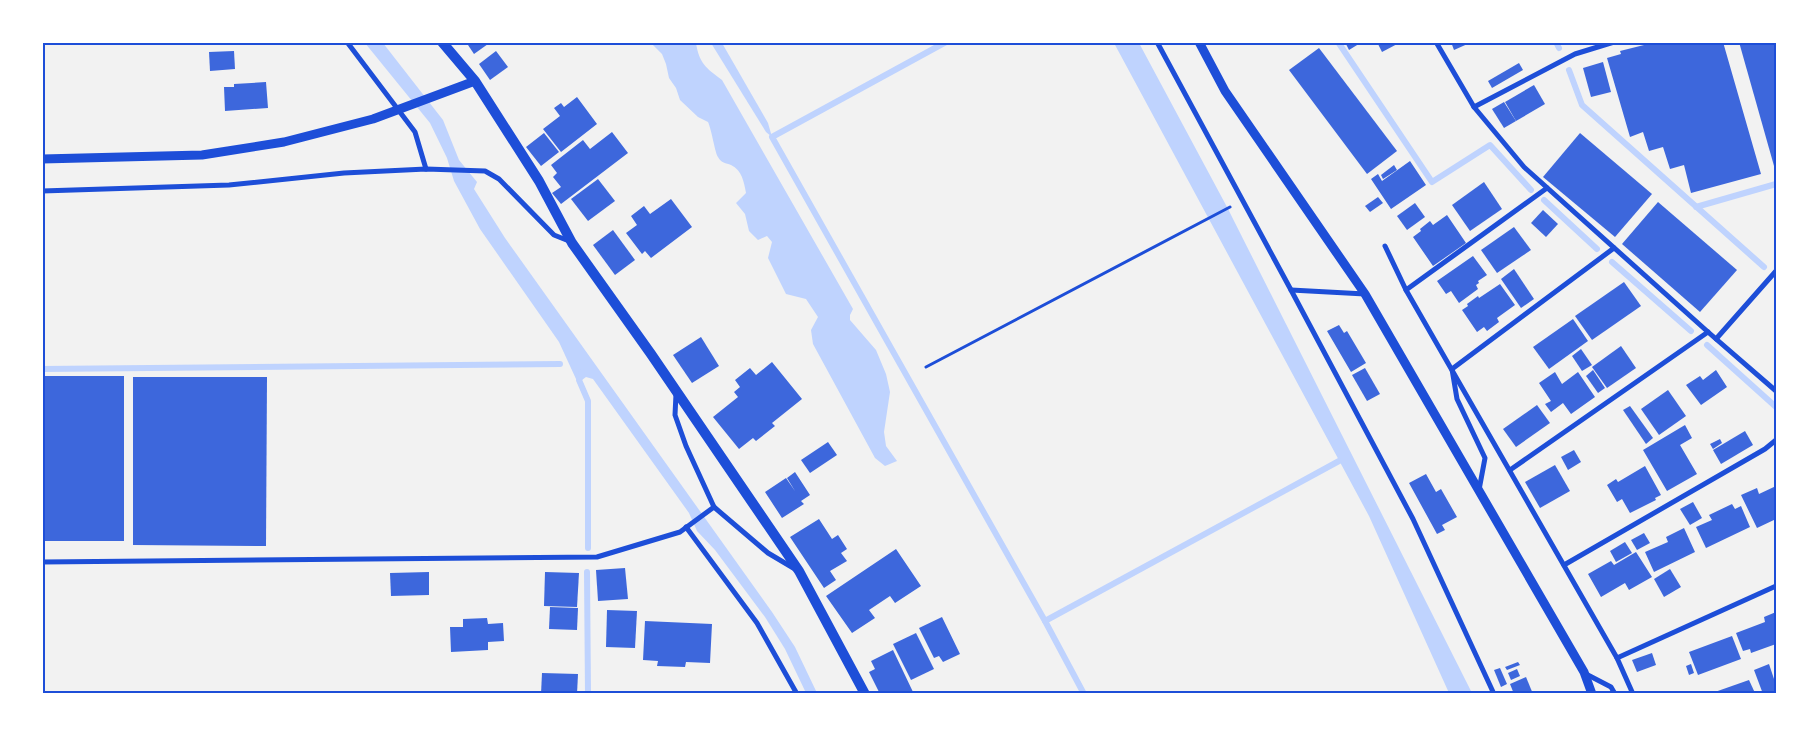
<svg xmlns="http://www.w3.org/2000/svg" width="1819" height="736" font-family="Inter,sans-serif">
<rect width="100%" height="100%" fill="#f2f2f2"/>
<g fill="#bfd3fe">
<polygon points="365,43 383,43 443,120 459,160 477,182 474,189 505,238 772,612 795,647 817,693 806,693 785,649 765,617 715,550 697,531 689,513 593,379 586,377 582,380 576,379 559,342 480,229 454,181 447,158 430,123"/>
<path d="M651,43H696C699,63 706,68 722,80L853,309L850,315V320L876,350L886,374L890,392L884,432L886,446L897,461L885,466L875,458L813,344L811,330L818,317L806,299L786,294L768,258L772,242L767,236L758,240L749,231L745,214L736,203L746,193C744,182 742,170 731,165C726,163 721,163 718,157C715,153 712,131 708,122L698,117L680,100L676,88L669,78L666,64L662,54Z"/>
<polygon points="711,43 722,43 768,123 772,137 766,132"/>
<polygon points="1114,43 1139,43 1227,207 1472,693 1449,693 1369,516"/>
</g>
<g fill="none" stroke-linecap="round" stroke-linejoin="round">
<g stroke="#bfd3fe" stroke-width="6">
<polyline points="946,42 772,137 1045,621 1084,694"/>
<polyline points="1338,42 1432,182 1490,145 1531,190"/>
<polyline points="1556,42 1559,48"/>
<polyline points="1569,70 1582,105 1764,267"/>
<polyline points="1544,200 1597,249"/>
<polyline points="1696,207 1776,184"/>
<polyline points="1612,262 1691,331"/>
<polyline points="1707,345 1776,407"/>
<polyline points="42,369 560,364"/>
<polyline points="582,372 579,380 588,401 588,548"/>
<polyline points="587,572 588,694"/>
<polyline points="1045,621 1339,461"/>
</g>
</g>
<g fill="#3d67dc">
<polygon points="466,42 487,42 488,44 474,54"/>
<polygon points="1345,42 1362,42 1349,50"/>
<polygon points="1377,42 1401,42 1382,52"/>
<polygon points="1451,42 1472,42 1454,50"/>
<polygon points="1723,42 1761,174 1691,193 1684,165 1670,169 1663,147 1649,151 1643,132 1630,137 1607,58 1621,54 1620,51 1652,43"/>
<polygon points="1739,42 1776,42 1776,173"/>
<polygon points="1319,48 1397,151 1367,174 1289,70"/>
<polygon points="234,51 235,69 210,71 209,52"/>
<polygon points="496,51 508,67 490,80 479,64"/>
<polygon points="1603,62 1611,92 1591,97 1583,68"/>
<polygon points="1519,63 1523,70 1492,88 1488,81"/>
<polygon points="266,82 268,108 225,111 224,87 234,87 234,84"/>
<polygon points="1534,85 1545,104 1516,121 1505,102"/>
<polygon points="577,97 597,124 561,152 543,129 560,116 554,108 561,103 564,107"/>
<polygon points="1504,102 1516,121 1504,128 1492,109"/>
<polygon points="612,132 628,153 561,204 552,193 561,187 553,177 557,173 551,165 583,140 590,149"/>
<polygon points="544,133 559,152 541,166 526,147"/>
<polygon points="1580,133 1652,194 1615,237 1543,177"/>
<polygon points="1410,161 1426,185 1391,209 1371,179 1378,174 1382,181"/>
<polygon points="1394,165 1397,170 1383,179 1381,175"/>
<polygon points="598,179 615,201 588,221 571,199"/>
<polygon points="1484,182 1502,209 1470,231 1452,205"/>
<polygon points="1378,197 1383,203 1370,212 1365,206"/>
<polygon points="671,199 692,227 651,258 645,251 642,254 626,233 637,225 631,216 644,206 650,214"/>
<polygon points="1658,202 1737,270 1700,312 1622,244"/>
<polygon points="1415,203 1425,217 1407,230 1397,216"/>
<polygon points="1543,210 1558,224 1546,237 1531,223"/>
<polygon points="1447,215 1466,243 1433,266 1413,237 1421,231 1420,229 1430,221 1433,225"/>
<polygon points="1514,227 1531,250 1497,273 1481,250"/>
<polygon points="613,230 635,260 615,275 593,245"/>
<polygon points="1473,256 1487,275 1478,281 1479,283 1476,285 1478,289 1459,303 1451,291 1446,294 1437,281"/>
<polygon points="1514,269 1534,299 1521,308 1501,279"/>
<polygon points="1624,282 1641,306 1592,340 1575,316"/>
<polygon points="1500,284 1515,305 1497,318 1499,322 1487,331 1484,327 1477,332 1462,310 1468,306 1467,304 1478,296 1479,298"/>
<polygon points="1573,319 1588,341 1549,369 1533,347"/>
<polygon points="1339,325 1344,333 1347,331 1366,363 1351,372 1327,331"/>
<polygon points="701,337 719,366 692,383 673,355"/>
<polygon points="1621,346 1636,368 1607,388 1592,367"/>
<polygon points="1581,349 1592,365 1582,371 1572,356"/>
<polygon points="772,362 802,399 772,423 775,426 756,441 753,438 739,449 713,417 738,397 734,392 740,387 735,380 750,368 756,375"/>
<polygon points="1365,368 1380,394 1367,401 1352,375"/>
<polygon points="1593,370 1605,388 1598,393 1586,376"/>
<polygon points="1716,370 1727,387 1701,405 1686,385 1700,376 1703,380"/>
<polygon points="1555,372 1562,384 1578,372 1595,397 1571,414 1563,403 1551,412 1545,404 1551,401 1539,383"/>
<rect x="42" y="376" width="82" height="165"/>
<polygon points="133,377 267,377 266,546 133,545"/>
<polygon points="1668,390 1686,416 1659,435 1641,409"/>
<polygon points="1537,405 1550,423 1516,447 1503,429"/>
<polygon points="1630,406 1653,438 1646,444 1623,410"/>
<polygon points="1685,425 1692,438 1680,445 1697,474 1667,491 1643,450"/>
<polygon points="1745,431 1753,445 1721,464 1713,450"/>
<polygon points="1720,439 1722,443 1713,449 1710,444"/>
<polygon points="828,442 837,455 810,473 801,460"/>
<polygon points="1574,450 1581,462 1568,470 1561,457"/>
<polygon points="1555,465 1570,491 1540,508 1525,482"/>
<polygon points="1645,466 1661,495 1655,498 1656,500 1630,513 1622,499 1617,502 1607,485 1616,479 1618,482"/>
<polygon points="795,472 810,495 801,501 804,504 782,518 765,492 786,478 795,491 787,478"/>
<polygon points="1426,474 1436,492 1441,489 1457,517 1442,525 1445,530 1437,534 1409,483"/>
<polygon points="1776,486 1776,519 1757,528 1741,495 1757,488 1759,494"/>
<polygon points="1693,502 1702,518 1690,525 1680,509"/>
<polygon points="1732,504 1735,509 1741,506 1750,527 1706,548 1696,527 1712,520 1709,515"/>
<polygon points="819,519 832,539 838,535 847,549 841,553 847,561 830,571 836,580 824,588 790,537"/>
<polygon points="1684,528 1695,552 1654,572 1645,552 1668,542 1666,537"/>
<polygon points="1644,533 1650,543 1637,550 1631,540"/>
<polygon points="1625,542 1632,553 1616,562 1610,551"/>
<polygon points="896,549 921,586 895,603 890,596 869,610 875,618 852,633 826,596"/>
<polygon points="1636,552 1652,577 1629,590 1625,583 1601,597 1588,574 1611,561 1614,565"/>
<polygon points="625,568 628,599 598,601 596,570"/>
<polygon points="1670,569 1681,587 1664,597 1654,579"/>
<polygon points="429,572 429,595 391,596 390,573"/>
<polygon points="545,572 579,573 577,607 544,606"/>
<polygon points="550,607 578,608 577,630 549,629"/>
<polygon points="607,610 637,611 635,648 606,647"/>
<polygon points="1776,612 1776,644 1751,653 1750,649 1743,651 1736,633 1765,622 1764,617"/>
<polygon points="942,617 960,654 943,662 939,656 934,658 919,628"/>
<polygon points="487,618 488,624 503,623 504,641 488,642 488,650 451,652 450,627 463,627 463,619"/>
<polygon points="645,621 712,624 710,663 686,662 685,667 657,666 658,661 643,660"/>
<polygon points="916,633 934,669 911,680 893,644"/>
<polygon points="1732,636 1741,659 1698,675 1689,652"/>
<polygon points="893,650 913,692 910,694 880,694 869,672 875,669 871,661"/>
<polygon points="1652,653 1656,665 1637,672 1632,660"/>
<polygon points="1518,662 1520,665 1507,670 1505,667"/>
<polygon points="1691,664 1694,673 1689,675 1686,666"/>
<polygon points="1769,664 1776,685 1776,694 1763,694 1754,670"/>
<polygon points="1500,668 1507,684 1501,687 1494,670"/>
<polygon points="1517,669 1520,676 1511,680 1508,673"/>
<polygon points="542,673 578,674 577,694 541,694"/>
<polygon points="1526,677 1533,694 1514,694 1510,684"/>
<polygon points="1749,680 1755,693 1712,694 1712,693"/>
</g>
<g fill="none" stroke-linecap="round" stroke-linejoin="round">
<polyline stroke="#1d4ed8" stroke-width="3" points="926,367 1230,207"/>
<g stroke="#1d4ed8" stroke-width="5">
<polyline points="347,42 415,132 426,169"/>
<polyline points="1157,42 1291,290 1413,519 1494,694"/>
<polyline points="1436,42 1474,107 1524,167 1708,332 1776,391"/>
<polyline points="1474,107 1575,54 1614,42"/>
<polyline points="42,191 229,185 344,173 426,169 485,171 499,179 554,235 569,241"/>
<polyline points="1385,246 1406,290 1617,658 1633,694"/>
<polyline points="1291,290 1365,294"/>
<polyline points="1406,290 1547,188"/>
<polyline points="1716,339 1776,271"/>
<polyline points="1510,470 1708,332"/>
<polyline points="1479,490 1485,458 1457,399 1452,369 1614,248"/>
<polyline points="714,507 768,553 795,569"/>
<polyline points="686,527 757,623 797,694"/>
<polyline points="42,562 597,557 680,532 714,507 686,446 675,415 676,394"/>
<polyline points="1564,565 1765,449 1776,440"/>
<polyline points="1617,658 1776,586"/>
<polyline points="1584,673 1611,687 1615,694"/>
</g>
<g stroke="#1d4ed8" stroke-width="9">
<polyline points="1199,42 1225,91 1365,294 1584,672 1592,694"/>
<polyline points="42,159 202,155 284,142 373,119 475,81"/>
</g>
<polyline stroke="#1d4ed8" stroke-width="10" points="442,42 475,81 539,181 572,243 651,354 799,571 865,694"/>
</g>
<rect width="1819" height="736" fill="none" stroke="#ffffff" stroke-width="88"/>
<rect x="44" y="44" width="1731" height="648" fill="none" stroke="#1d4ed8" stroke-width="2"/>
</svg>
